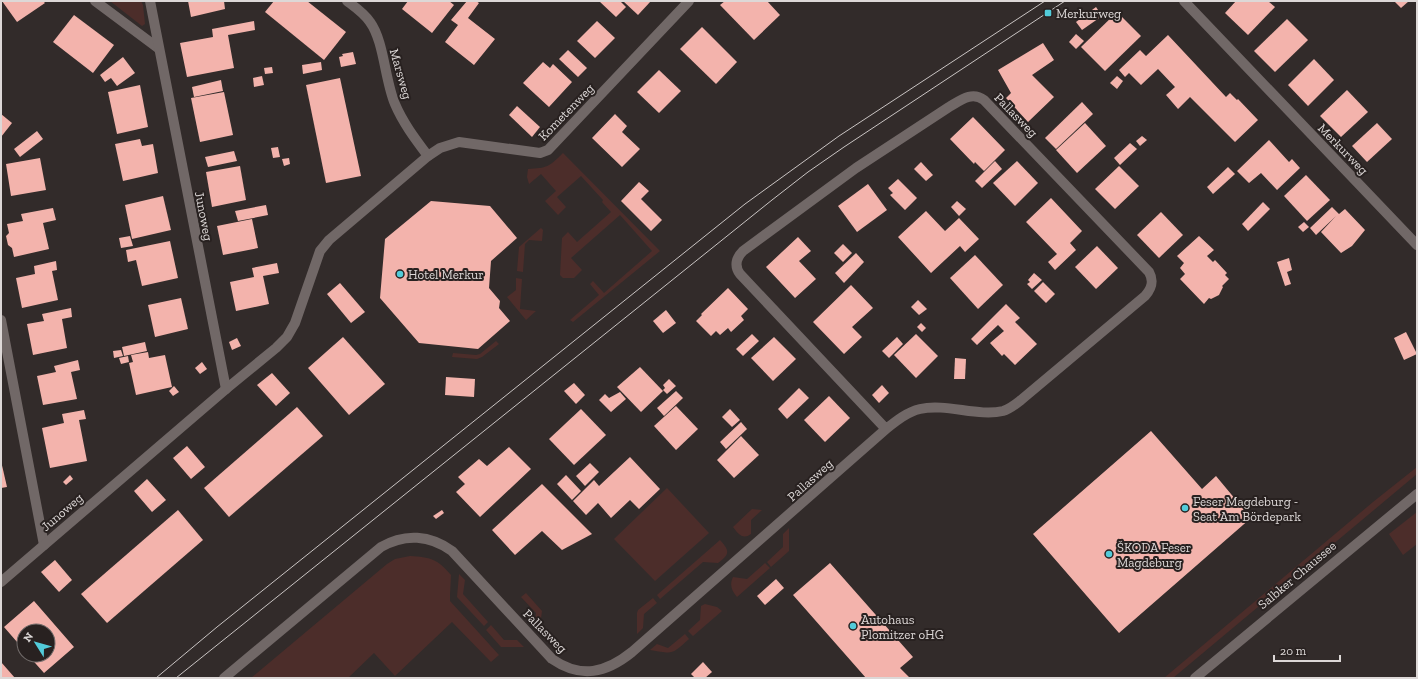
<svg xmlns="http://www.w3.org/2000/svg" width="1418" height="679" font-family="'Zilla Slab',serif">
<rect width="100%" height="100%" fill="#322b2a"/>
<g fill="#4c2d2a">
<polygon points="110,1 141,1 143,5 145,24 142,26"/>
<path d="M563,153L660,251L573,322L570,320L599,295L590,284L593,281L604,293L652,251L620,215L571,258L582,270L574,278H563L560,275L562,238L568,232L577,242L611,212L602,202L603,200L581,176L557,197L566,207L558,215L545,201L556,191L541,174L529,184L527,177L528,169C547,168 549,167 563,153Z"/>
<polygon points="541,228 543,230 542,241 529,240 525,244 523,272 517,271 519,247"/>
<polygon points="516,278 522,279 520,309 536,311 526,320 507,297 516,290"/>
<polygon points="496,341 499,344 482,357 477,359 452,357 453,353 476,355 480,354"/>
<polygon points="1417,467 1417,474 1173,678 1164,678 1373,502"/>
<polygon points="667,488 709,533 655,581 614,539"/>
<path d="M752,509L762,510L751,520V534C743,540 738,534 733,527Z"/>
<polygon points="1417,512 1417,544 1403,555 1389,534"/>
<polygon points="789,528 789,551 771,567 767,562 783,547 783,534"/>
<path d="M720,540C730,551 730,554 718,563L703,562L660,599L657,595Z"/>
<path d="M410,556C430,557 438,559 451,575L450,595V601L499,655L491,662L452,622L395,676L374,653L348,678H251L387,564L395,559Z"/>
<path d="M765,563L770,568L737,597C732,591 729,585 733,577L747,579Z"/>
<polygon points="459,574 465,580 463,594 488,622 484,626 457,597"/>
<polygon points="526,593 542,611 539,633 534,627 536,613 521,597"/>
<polygon points="653,598 657,603 644,614 643,628 637,634 637,613 638,610"/>
<polygon points="705,604 717,607 722,611 693,636 688,631 700,620 701,606"/>
<polygon points="491,625 504,640 517,640 524,647 501,647 486,630"/>
<path d="M685,634L689,639C671,655 674,654 650,650L657,644L668,648Z"/>
</g>
<g fill="#f3b3ac">
<polygon points="2,1 43,1 45,3 17,22"/>
<polygon points="188,1 224,1 225,9 191,17"/>
<polygon points="274,1 307,1 346,32 324,60 265,12"/>
<polygon points="408,1 449,1 454,5 432,33 402,9"/>
<polygon points="467,1 476,1 479,3 468,18 495,39 474,65 445,42 458,25 451,20"/>
<polygon points="599,1 620,1 626,7 616,17"/>
<polygon points="623,1 651,1 638,15"/>
<polygon points="725,1 767,1 780,15 754,40 720,5"/>
<polygon points="1236,1 1268,1 1275,7 1248,35 1225,13"/>
<polygon points="1394,1 1409,1 1401,8"/>
<polygon points="1096,7 1102,16 1082,30 1076,22"/>
<polygon points="1117,12 1141,36 1105,71 1081,47"/>
<polygon points="74,15 114,45 93,73 53,42"/>
<polygon points="1287,19 1308,40 1275,72 1254,51"/>
<polygon points="254,21 255,30 228,35 234,68 187,77 180,43 213,37 212,29"/>
<polygon points="597,21 615,38 595,58 577,41"/>
<polygon points="702,27 737,62 716,84 680,49"/>
<polygon points="1076,34 1084,41 1076,49 1069,42"/>
<polygon points="1168,35 1226,97 1230,93 1237,100 1238,99 1258,120 1235,142 1190,97 1178,109 1166,95 1175,87 1158,69 1141,85 1129,73 1125,77 1119,70 1140,50 1146,56"/>
<polygon points="1043,43 1054,60 1032,75 1054,97 1028,122 1006,98 1011,93 998,70"/>
<polygon points="568,50 587,68 578,77 559,59"/>
<polygon points="353,52 356,64 341,67 339,57 343,56 342,54"/>
<polygon points="123,57 135,73 117,86 111,78 105,82 100,75"/>
<polygon points="1314,59 1334,80 1308,106 1288,85"/>
<polygon points="321,62 322,70 303,74 302,65"/>
<polygon points="543,62 550,68 553,64 572,82 549,107 523,83"/>
<polygon points="272,67 273,73 265,74 264,68"/>
<polygon points="659,70 681,91 659,113 637,92"/>
<polygon points="262,76 264,85 254,87 253,78"/>
<polygon points="1117,76 1123,81 1117,89 1110,83"/>
<polygon points="340,78 361,176 326,183 306,85"/>
<polygon points="221,80 223,91 194,97 192,87"/>
<polygon points="140,85 148,127 117,134 108,92"/>
<polygon points="1347,90 1368,112 1341,137 1320,116"/>
<polygon points="224,92 233,135 200,142 191,98"/>
<polygon points="1082,102 1093,114 1056,149 1045,138"/>
<polygon points="517,106 540,127 532,137 509,115"/>
<polygon points="1,114 12,123 1,137"/>
<polygon points="615,114 627,126 622,132 640,149 622,167 592,138"/>
<polygon points="973,117 1005,150 984,171 975,162 974,164 950,139"/>
<polygon points="1085,123 1106,146 1077,173 1056,150"/>
<polygon points="1377,123 1392,139 1367,162 1352,146"/>
<polygon points="37,131 43,139 20,157 14,149"/>
<polygon points="1142,136 1147,140 1140,146 1136,141"/>
<polygon points="140,139 142,146 153,144 158,173 123,181 115,144"/>
<polygon points="1269,140 1289,162 1292,159 1300,168 1277,190 1261,173 1249,183 1237,171"/>
<polygon points="1130,143 1137,149 1120,165 1114,158"/>
<polygon points="278,147 280,157 273,158 271,148"/>
<polygon points="234,151 237,161 208,167 205,157"/>
<polygon points="40,158 46,190 11,196 6,164"/>
<polygon points="289,158 290,164 284,166 282,159"/>
<polygon points="995,161 1002,169 982,188 975,181"/>
<polygon points="1017,161 1038,183 1015,206 993,183"/>
<polygon points="921,162 933,175 926,181 914,169"/>
<polygon points="240,166 246,200 212,207 206,172"/>
<polygon points="1119,166 1139,186 1115,209 1095,189"/>
<polygon points="1228,167 1235,174 1213,194 1207,187"/>
<polygon points="1306,175 1330,200 1307,221 1284,196"/>
<polygon points="898,179 917,198 905,210 890,195 893,193 888,188"/>
<polygon points="639,182 649,191 641,199 662,220 651,231 621,201"/>
<polygon points="868,184 887,210 857,232 838,206"/>
<polygon points="163,196 171,230 132,239 125,205"/>
<polygon points="1051,198 1082,231 1070,243 1076,250 1055,270 1048,262 1057,254 1026,222"/>
<polygon points="431,201 490,206 517,238 491,261 489,288 500,301 499,308 510,321 478,349 419,343 380,298 385,239"/>
<polygon points="957,201 966,209 959,216 951,207"/>
<polygon points="1263,202 1270,209 1248,231 1242,224"/>
<polygon points="266,205 268,215 238,221 235,211"/>
<polygon points="1332,207 1339,214 1345,209 1365,230 1352,246 1341,253 1321,232 1336,216 1316,235 1310,228"/>
<polygon points="53,208 56,220 43,223 49,249 14,257 12,248 8,245 6,236 9,233 7,224 23,221 21,214"/>
<polygon points="926,211 945,231 959,218 979,239 965,252 960,246 931,273 898,237"/>
<polygon points="1161,212 1183,235 1159,258 1137,235"/>
<polygon points="252,219 258,248 223,255 217,226"/>
<polygon points="1304,222 1309,227 1303,232 1298,227"/>
<polygon points="130,236 133,246 121,248 119,238"/>
<polygon points="1199,236 1214,250 1207,256 1213,262 1215,260 1227,273 1225,275 1229,279 1222,286 1223,287 1219,295 1211,299 1209,298 1204,304 1180,279 1185,274 1180,268 1184,263 1177,256"/>
<polygon points="798,237 811,251 799,261 816,279 795,298 766,267"/>
<polygon points="170,241 178,278 142,286 136,260 128,262 126,250"/>
<polygon points="843,244 852,253 843,262 834,253"/>
<polygon points="1097,246 1118,268 1096,289 1075,267"/>
<polygon points="856,253 864,262 844,283 835,273"/>
<polygon points="975,255 1003,285 978,309 950,278"/>
<polygon points="1289,258 1292,270 1287,272 1291,284 1285,286 1277,262"/>
<polygon points="56,261 57,270 52,271 58,300 22,308 16,278 35,274 34,266"/>
<polygon points="277,263 279,273 263,276 269,304 236,311 230,282 254,277 252,268"/>
<polygon points="1034,273 1042,280 1032,289 1027,284 1030,282 1028,280"/>
<polygon points="1043,282 1055,294 1046,303 1034,291"/>
<polygon points="340,283 365,312 351,323 327,294"/>
<polygon points="851,285 873,308 852,327 862,337 844,354 813,322"/>
<polygon points="728,288 748,309 741,316 744,320 731,332 728,328 720,335 716,331 711,336 696,321 702,315 701,314"/>
<polygon points="181,298 188,329 155,337 148,305"/>
<polygon points="918,300 927,309 919,315 911,307"/>
<polygon points="1006,304 1020,318 1015,322 1037,344 1015,365 1004,354 1002,356 990,343 1004,331 998,325 977,345 971,339"/>
<polygon points="71,308 72,317 62,319 67,348 33,355 27,324 44,321 42,314"/>
<polygon points="666,310 676,323 663,333 653,321"/>
<polygon points="921,323 926,328 922,332 917,327"/>
<polygon points="1406,332 1417,354 1404,360 1394,338"/>
<polygon points="752,334 759,341 743,356 736,349"/>
<polygon points="916,334 938,356 916,378 894,355"/>
<polygon points="343,337 385,384 349,415 308,368"/>
<polygon points="774,337 796,359 773,381 751,358"/>
<polygon points="897,337 903,344 889,358 882,351"/>
<polygon points="237,338 241,346 232,350 229,342"/>
<polygon points="145,342 147,351 124,356 122,347"/>
<polygon points="121,350 123,356 114,358 113,351"/>
<polygon points="148,352 149,358 165,355 172,387 136,395 129,363 133,362 131,355"/>
<polygon points="128,356 129,362 121,364 119,358"/>
<polygon points="955,358 966,359 965,379 954,379"/>
<polygon points="78,360 80,370 71,372 77,399 43,405 37,376 56,372 54,366"/>
<polygon points="202,362 207,369 200,374 195,368"/>
<polygon points="640,367 663,391 641,412 617,387"/>
<polygon points="272,373 290,393 276,406 257,385"/>
<polygon points="446,377 475,379 474,397 445,395"/>
<polygon points="669,379 676,386 667,394 663,390 665,388 663,385"/>
<polygon points="574,383 585,395 576,404 564,391"/>
<polygon points="882,385 889,393 879,403 872,395"/>
<polygon points="174,386 179,392 173,396 169,391"/>
<polygon points="799,388 809,398 787,419 778,409"/>
<polygon points="676,391 683,398 664,416 657,408"/>
<polygon points="620,392 626,399 611,412 599,400 605,394 609,398"/>
<polygon points="829,396 850,418 825,442 804,420"/>
<polygon points="676,406 698,429 676,450 654,426"/>
<polygon points="297,407 323,436 229,517 204,488"/>
<polygon points="581,409 606,435 574,465 549,439"/>
<polygon points="730,409 740,420 732,427 722,417"/>
<polygon points="84,410 86,419 79,420 87,461 50,468 42,428 64,423 62,414"/>
<polygon points="741,422 747,429 726,449 720,442"/>
<polygon points="1151,431 1202,489 1216,476 1251,518 1119,633 1033,534"/>
<polygon points="741,436 759,455 734,478 717,460"/>
<polygon points="187,446 205,467 191,479 173,458"/>
<polygon points="509,447 531,469 480,517 456,492 465,484 458,477 479,459 487,466"/>
<polygon points="630,457 660,489 639,509 630,500 611,518 598,503 586,515 573,501 594,480 599,486"/>
<polygon points="1,461 7,487 1,488"/>
<polygon points="590,463 599,472 585,486 576,476"/>
<polygon points="70,475 73,479 66,485 63,482"/>
<polygon points="566,475 581,491 572,500 557,484"/>
<polygon points="147,479 166,500 152,512 134,491"/>
<polygon points="542,484 592,534 562,550 542,531 515,555 492,530"/>
<polygon points="178,510 203,540 107,623 81,594"/>
<polygon points="442,510 444,513 436,519 433,516"/>
<polygon points="55,560 72,580 59,592 41,572"/>
<polygon points="830,563 913,657 900,668 910,678 866,678 793,595"/>
<polygon points="776,579 784,588 765,605 757,596"/>
<polygon points="34,601 74,647 44,673 28,655 48,655 48,631 24,631 24,650 4,627"/>
<polygon points="1,662 15,678 1,678"/>
<polygon points="703,662 712,672 705,678 695,678 691,674"/>
</g>
<g fill="none" stroke-linecap="round" stroke-linejoin="round">
<g stroke="#716867" stroke-width="10">
<polyline points="95,1 158,48"/>
<polyline points="150,1 226,389"/>
<path d="M347,1C355,7 364,13 370,22C384,41 385,81 395,104C403,123 416,140 428,156"/>
<polyline points="1184,1 1417,245"/>
<polyline points="1,320 44,545"/>
<polyline points="1,582 226,389 276,348 287,337 295,323 320,251 329,240 428,156 440,148 459,142 540,153 548,150 689,1"/>
<path d="M224,678L381,547C405,533 430,535 452,551L552,659C581,679 606,673 632,652L886,429C896,421 907,412 920,409C946,403 978,417 1003,411C1010,409 1016,404 1021,400L1145,296C1152,288 1154,281 1149,272L984,100C972,91 961,100 949,107L856,168L743,251C736,258 734,266 740,274L886,429"/>
</g>
<polyline stroke="#716867" stroke-width="10" points="1195,678 1417,494"/>
<g stroke="#c9c4c3" stroke-width="1">
<polyline points="156,678 217,627 745,204 839,136 1045,1"/>
<polyline points="176,678 772,200 808,172 844,147 1065,1"/>
</g>
</g>
<g fill="#52cbd9" stroke="#282120" stroke-width="1.5">
<rect x="1044" y="9" width="8" height="8" rx="2"/>
<circle cx="400" cy="274" r="4"/>
<circle cx="1185" cy="508" r="4"/>
<circle cx="1109" cy="554" r="4"/>
<circle cx="853" cy="626" r="4"/>
</g>
<g text-anchor="middle" dominant-baseline="central" stroke-width="4" stroke-linejoin="round" paint-order="stroke">
<g font-size="13" fill="#ddd8d7" stroke="#282120" text-anchor="start">
<text x="1056" y="13">Merkurweg</text>
<text x="408" y="274">Hotel Merkur</text>
<text x="1193" y="501">Feser Magdeburg -<tspan x="1193" dy="15">Seat Am Bördepark</tspan></text>
<text x="1117" y="547">ŠKODA Feser<tspan x="1117" dy="15">Magdeburg</tspan></text>
<text x="861" y="619">Autohaus<tspan x="861" dy="15">Plomitzer oHG</tspan></text>
</g>
<g font-size="13" fill="#ddd8d7" stroke="#282120">
<text transform="translate(401 74) rotate(74)">Marsweg</text>
<text transform="translate(566 112) rotate(-46)">Kometenweg</text>
<text transform="translate(1016 115) rotate(46)">Pallasweg</text>
<text transform="translate(1343 149) rotate(46)">Merkurweg</text>
<text transform="translate(204 216) rotate(79)">Junoweg</text>
<text transform="translate(810 480) rotate(-42)">Pallasweg</text>
<text transform="translate(62 512) rotate(-41)">Junoweg</text>
<text transform="translate(1297 575) rotate(-40)">Salbker Chaussee</text>
<text transform="translate(545 631) rotate(45)">Pallasweg</text>
</g>
</g>
<rect width="1418" height="679" fill="none" stroke="#ddd8d7" stroke-width="4"/>
<g transform="translate(36 643) rotate(307)"><circle r="19" fill="#282120" stroke="#706a69"/>
<path d="M0-3L7 15L0 10L-7 15Z" fill="#52cbd9"/>
<text y="-6" font-size="11" font-weight="bold" text-anchor="middle" fill="#ddd8d7">N</text>
</g>
<path d="M1274 655v6h66v-6" fill="none" stroke="#ddd8d7" stroke-width="2"/>
<text x="1280" y="655" font-size="12" fill="#ddd8d7" stroke="#282120" stroke-width="3" paint-order="stroke">20 m</text>
</svg>
